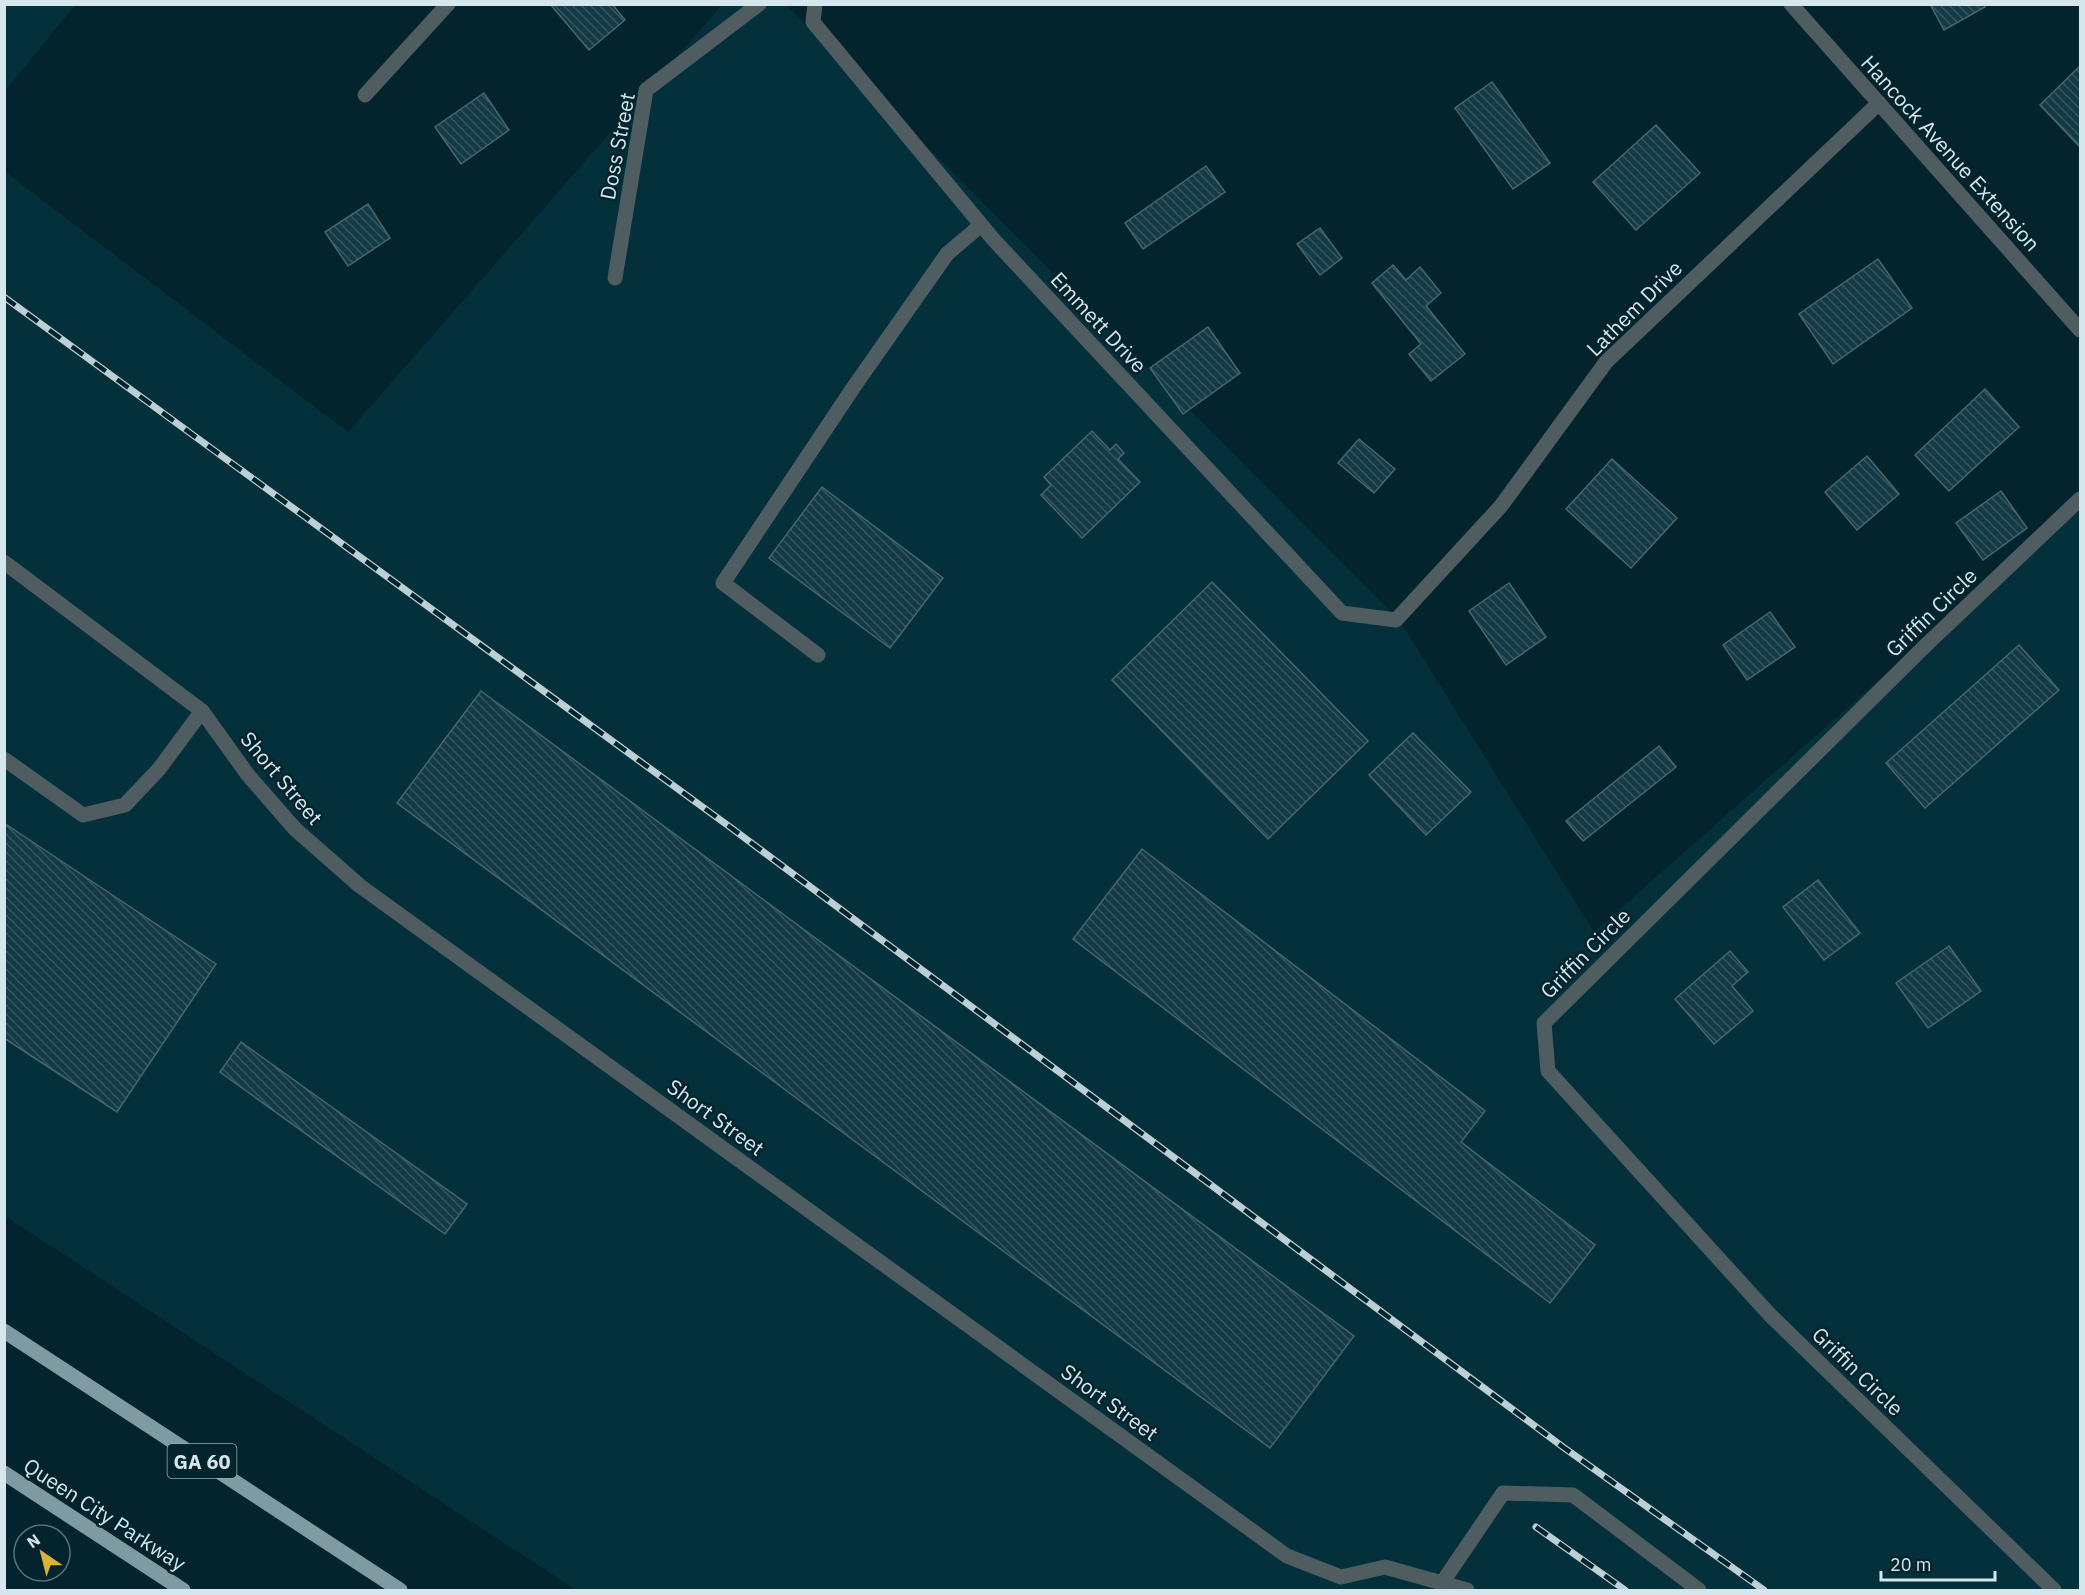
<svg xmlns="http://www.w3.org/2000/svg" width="2085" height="1595" font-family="'IBM Plex Sans',sans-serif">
<defs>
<pattern id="building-back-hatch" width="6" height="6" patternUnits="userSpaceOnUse" patternTransform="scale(1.5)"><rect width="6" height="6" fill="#133a45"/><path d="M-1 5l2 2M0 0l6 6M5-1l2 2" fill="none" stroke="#345660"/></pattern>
</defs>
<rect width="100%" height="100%" fill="#04242d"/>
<g fill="#04303b">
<polygon points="5,4 75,5 5,91 4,5"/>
<polygon points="722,5 786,5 1400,621 1594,932 2080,502 2080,1590 576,1590 5,1216 4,171 348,432"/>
</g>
<g fill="url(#building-back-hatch)" stroke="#476670" stroke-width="1.5">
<polygon points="550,4 612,4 625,20 589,50"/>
<polygon points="1930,4 1984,4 1985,7 1944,30"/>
<polygon points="2080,66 2080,147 2040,105"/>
<polygon points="1492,82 1550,163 1513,189 1455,108"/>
<polygon points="484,93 509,130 461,164 435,127"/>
<polygon points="1656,125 1700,173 1636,230 1593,182"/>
<polygon points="1206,166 1225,192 1143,249 1125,223"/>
<polygon points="368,204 390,238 348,266 325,232"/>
<polygon points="1320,228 1342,258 1320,275 1297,244"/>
<polygon points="1878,259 1912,308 1833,364 1799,314"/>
<polygon points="1393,265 1406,280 1420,267 1441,293 1426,306 1465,354 1431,381 1409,354 1421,344 1372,283"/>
<polygon points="1208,327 1240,373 1183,414 1150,368"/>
<polygon points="1985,389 2019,427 1949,491 1915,455"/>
<polygon points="1092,431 1110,450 1116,444 1124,453 1118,459 1140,482 1082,538 1041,495 1051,485 1044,477"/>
<polygon points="1359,439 1395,469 1374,493 1338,463"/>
<polygon points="1867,456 1899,494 1857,530 1825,492"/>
<polygon points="1612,459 1677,518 1631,568 1566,509"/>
<polygon points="822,487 943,578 890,648 769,558"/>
<polygon points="2001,491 2027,528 1983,560 1956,523"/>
<polygon points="1212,582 1368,741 1268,839 1112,680"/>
<polygon points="1509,583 1546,637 1506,665 1469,611"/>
<polygon points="1770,612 1795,647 1747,680 1723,645"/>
<polygon points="2019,645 2059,690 1925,808 1886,763"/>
<polygon points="481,691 1354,1336 1270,1448 397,803"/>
<polygon points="1413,733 1471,792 1426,835 1369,775"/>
<polygon points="1659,746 1676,767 1583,841 1566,821"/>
<polygon points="4,823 216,964 117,1112 4,1038"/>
<polygon points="1142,849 1485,1111 1461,1142 1595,1245 1550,1303 1073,939"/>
<polygon points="1818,880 1860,933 1824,960 1783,907"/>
<polygon points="1949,946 1981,991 1928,1028 1896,983"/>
<polygon points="1730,951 1748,972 1732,986 1753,1011 1714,1044 1675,999"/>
<polygon points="241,1042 467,1204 445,1234 220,1072"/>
</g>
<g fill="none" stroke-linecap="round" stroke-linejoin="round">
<g stroke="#4f5d61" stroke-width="15">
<polyline points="815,4 813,22 993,239 1342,613 1396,620 1501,506 1606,362 1879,103"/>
<polyline points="1791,4 2080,330"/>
<polyline points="365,95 448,4"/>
<polyline points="615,278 646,90 759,4"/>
<polyline points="4,562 202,711 248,775 295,829 360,886 1287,1556 1341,1577 1385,1567 1467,1590"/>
<polyline points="818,655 723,583 853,388 947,254 981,225"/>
<polyline points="4,759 83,815 125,805 159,769 202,711"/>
<polyline points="1442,1583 1503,1493 1573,1495 1699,1590"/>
<polyline points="2054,1590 1770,1315 1548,1071 1544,1023 1926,645 2080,499"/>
</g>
<g stroke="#7e9aa3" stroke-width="15">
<polyline points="4,1331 400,1590"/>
<polyline points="4,1473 183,1590"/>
</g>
<defs>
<g id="rail">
<polyline points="4,297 730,827 1563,1447 1764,1590"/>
<polyline points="1536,1527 1625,1590"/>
</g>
</defs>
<use href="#rail" stroke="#bbcfd4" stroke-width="7"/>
<use href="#rail" stroke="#04242d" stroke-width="4.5" stroke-dasharray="14" stroke-linecap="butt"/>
</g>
<g text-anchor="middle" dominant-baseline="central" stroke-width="5" stroke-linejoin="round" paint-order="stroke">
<rect fill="#04242d" stroke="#96acb3" stroke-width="1.5" x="167.5" y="1444" width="69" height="34" rx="4.5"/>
<g font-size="20" font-weight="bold" fill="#d5e7ec">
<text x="202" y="1461">GA 60</text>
</g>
<g font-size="21" fill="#d5e7ec" stroke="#04242d">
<text transform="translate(617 146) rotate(-79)">Doss Street</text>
<text transform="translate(1951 153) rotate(48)">Hancock Avenue Extension</text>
<text transform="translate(1634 308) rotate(-45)">Lathem Drive</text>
<text transform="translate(1099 322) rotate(47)">Emmett Drive</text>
<text transform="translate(1931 612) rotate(-44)">Griffin Circle</text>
<text transform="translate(282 778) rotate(50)">Short Street</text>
<text transform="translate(1585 953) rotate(-45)">Griffin Circle</text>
<text transform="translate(716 1117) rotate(36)">Short Street</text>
<text transform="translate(1858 1371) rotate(44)">Griffin Circle</text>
<text transform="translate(1110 1402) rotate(36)">Short Street</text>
<text transform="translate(105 1514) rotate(33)">Queen City Parkway</text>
</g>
</g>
<rect width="2085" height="1595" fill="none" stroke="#d5e7ec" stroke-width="12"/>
<g transform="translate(42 1553) rotate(325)"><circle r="28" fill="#04242d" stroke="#587279" stroke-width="1.5"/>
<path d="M0-4.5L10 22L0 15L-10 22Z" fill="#dbb233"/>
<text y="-9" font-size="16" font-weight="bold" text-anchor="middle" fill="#d5e7ec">N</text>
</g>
<path d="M1881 1571v9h114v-9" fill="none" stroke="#d5e7ec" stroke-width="3"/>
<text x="1890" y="1571" font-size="18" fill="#d5e7ec" stroke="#04242d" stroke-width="4.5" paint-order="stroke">20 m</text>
</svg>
